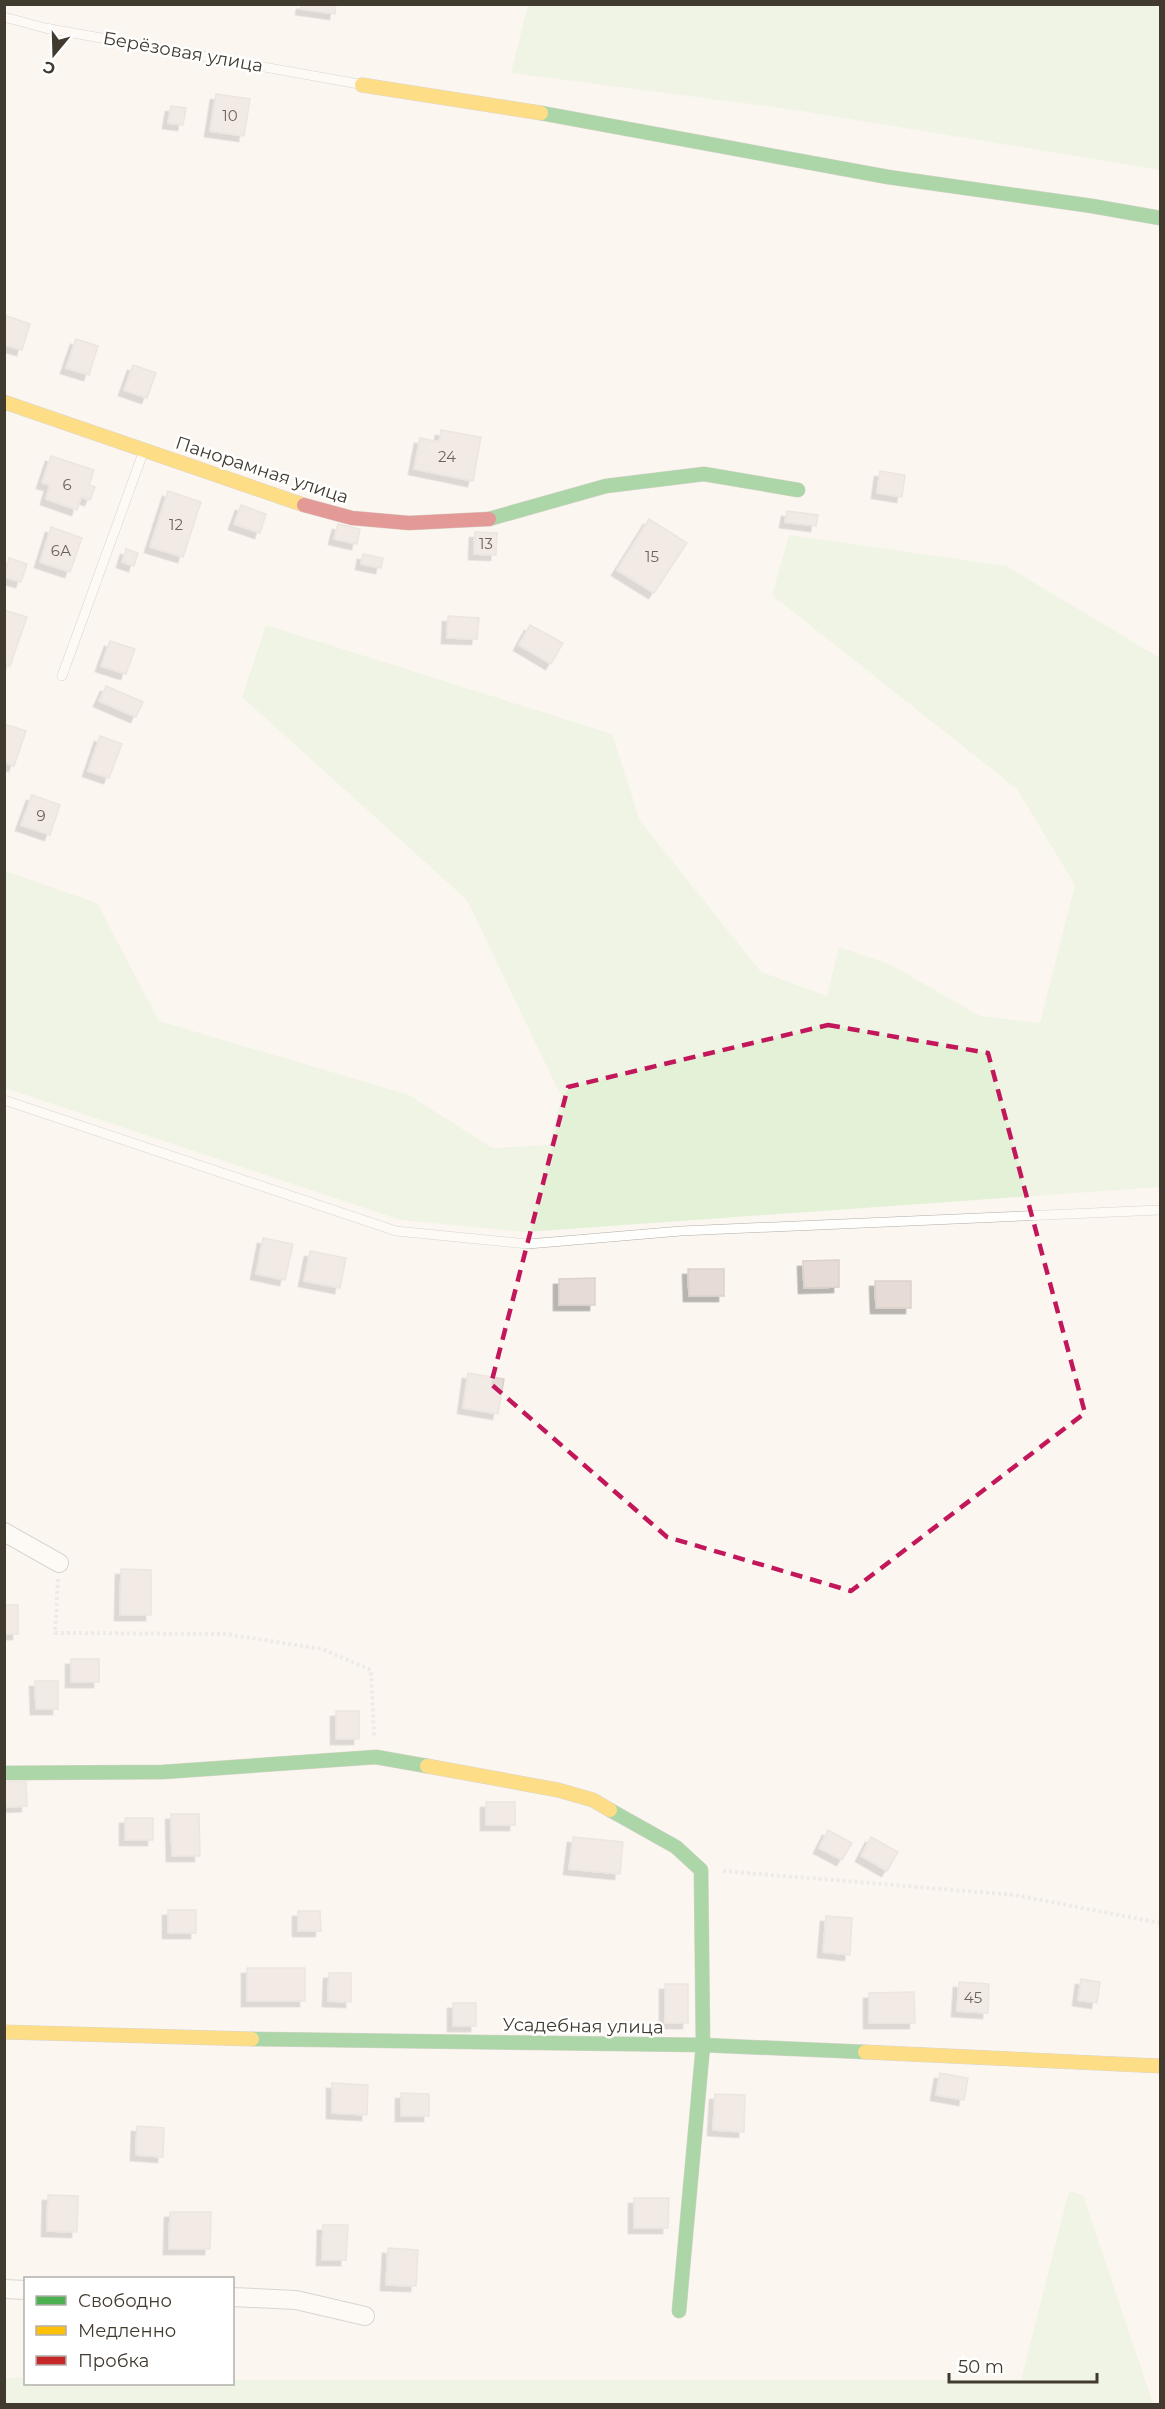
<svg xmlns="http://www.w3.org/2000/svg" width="1165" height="2409" font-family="Montserrat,sans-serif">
<defs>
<filter id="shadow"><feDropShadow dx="-5.5" dy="5.5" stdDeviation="0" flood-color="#0004"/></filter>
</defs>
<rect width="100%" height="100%" fill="#fbf6f0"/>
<g fill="#e3f1d7">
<polygon points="528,5 1160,5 1160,170 789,109 511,73"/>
<polygon points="789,535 1006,566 1160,658 1160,1187 526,1232 401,1220 5,1088 5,871 97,903 159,1021 409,1095 492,1148 549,1145 561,1096 467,900 242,697 266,625 612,734 640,821 761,972 827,996 839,947 889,964 980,1016 1040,1023 1075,885 1017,789 772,595"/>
<polygon points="1069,2191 1083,2195 1153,2404 5,2404 5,2378 25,2378 26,2384 232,2384 233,2380 1021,2380"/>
</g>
<g fill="#e6dcd5" stroke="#dbd2cc" stroke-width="1.5" filter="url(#shadow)">
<polygon points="302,4 336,4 335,14 301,9"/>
<polygon points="216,94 250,99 244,136 210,131"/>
<polygon points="171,106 186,108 183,125 168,123"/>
<polygon points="4,315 30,324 22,350 4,345"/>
<polygon points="76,339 98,346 89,375 66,368"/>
<polygon points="133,365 156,373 147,398 124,390"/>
<polygon points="441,430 481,437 473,481 414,469 420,438 439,442"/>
<polygon points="51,456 94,470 89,485 95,487 90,500 81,497 77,510 46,499 50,485 42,483"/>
<polygon points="880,471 905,475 902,497 877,493"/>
<polygon points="168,491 201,502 183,557 150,547"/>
<polygon points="241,505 266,514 260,533 234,524"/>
<polygon points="787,511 818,515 816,526 785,522"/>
<polygon points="649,519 687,543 654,593 617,570"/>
<polygon points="338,524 360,529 357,544 334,539"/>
<polygon points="51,527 82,538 70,572 40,562"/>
<polygon points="475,532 497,533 496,555 474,554"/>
<polygon points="126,549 138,553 134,566 122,562"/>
<polygon points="363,554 383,558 381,568 361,564"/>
<polygon points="9,558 27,564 21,582 4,577"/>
<polygon points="4,610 27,617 10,666 4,664"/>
<polygon points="448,616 479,618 477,639 447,638"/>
<polygon points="530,625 563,643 551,664 519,645"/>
<polygon points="110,641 135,649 126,674 101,666"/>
<polygon points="106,686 143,702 136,717 99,701"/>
<polygon points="4,724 26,731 14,766 4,762"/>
<polygon points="100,736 122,744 109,778 88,771"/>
<polygon points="32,795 60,805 50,835 21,825"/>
<polygon points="263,1238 293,1244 285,1280 256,1274"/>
<polygon points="310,1251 346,1258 340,1288 304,1281"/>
<polygon points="839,1260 839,1287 804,1288 803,1261"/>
<polygon points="688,1269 724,1269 724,1296 689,1296"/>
<polygon points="595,1278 595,1305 559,1305 559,1279"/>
<polygon points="875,1281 911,1281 911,1308 876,1308"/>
<polygon points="468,1373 504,1379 498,1414 463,1408"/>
<polygon points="121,1569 151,1570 151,1615 120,1615"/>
<rect x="4" y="1605" width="14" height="29"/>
<rect x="71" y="1659" width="28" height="23"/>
<polygon points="35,1681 58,1681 58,1709 36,1709"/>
<rect x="336" y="1711" width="23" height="28"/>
<polygon points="4,1782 26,1782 27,1806 4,1807"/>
<rect x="486" y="1802" width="29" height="23"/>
<polygon points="171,1814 199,1814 200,1856 172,1856"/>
<rect x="125" y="1818" width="28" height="22"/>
<polygon points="828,1830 852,1843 842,1860 819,1848"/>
<polygon points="573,1837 623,1842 620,1874 569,1869"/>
<polygon points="871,1837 898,1852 887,1871 861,1856"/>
<rect x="168" y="1910" width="28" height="23"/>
<polygon points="298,1911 320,1911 321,1931 298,1931"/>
<polygon points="826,1916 852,1918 850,1955 823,1952"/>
<rect x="247" y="1968" width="58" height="33"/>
<polygon points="329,1973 351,1973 351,2002 328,2001"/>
<polygon points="1081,1979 1100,1982 1097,2003 1078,2000"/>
<polygon points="959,1982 989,1984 988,2013 957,2011"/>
<rect x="665" y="1984" width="23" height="39"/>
<polygon points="914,1992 915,2023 869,2023 869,1993"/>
<rect x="453" y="2003" width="23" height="23"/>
<polygon points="940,2073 968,2078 964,2100 936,2095"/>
<polygon points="332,2083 368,2085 367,2115 332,2113"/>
<polygon points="401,2093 429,2094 429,2116 401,2116"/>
<polygon points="715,2094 745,2095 744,2132 713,2130"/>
<polygon points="137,2126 164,2128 163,2157 136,2155"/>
<polygon points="48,2195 78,2196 77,2232 47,2231"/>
<polygon points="634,2198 669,2198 668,2228 634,2228"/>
<polygon points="170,2212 211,2212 210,2249 169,2249"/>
<polygon points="323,2225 348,2225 346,2260 322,2260"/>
<polygon points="388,2248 418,2250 416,2286 386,2285"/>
</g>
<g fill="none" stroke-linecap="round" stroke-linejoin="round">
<defs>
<g id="lane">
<polyline points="4,17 45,28 359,84"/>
<polyline points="62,676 143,453"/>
<polyline points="4,1100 396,1231 528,1244 681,1231 1160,1210"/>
</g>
<g id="street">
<polyline points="4,1532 59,1563"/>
<polyline points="4,2289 26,2290"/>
<polyline points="232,2297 296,2300 365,2316"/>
</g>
<g id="fast">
<polyline points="541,113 888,177 1092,206 1160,218"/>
<polyline points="489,519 606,486 704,474 798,490"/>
<polyline points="4,1773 163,1772 376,1757 427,1766"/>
<polyline points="610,1810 676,1847 701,1870 703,2045 679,2311"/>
<polyline points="252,2039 703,2045 865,2052"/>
</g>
<g id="slow">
<polyline points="362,85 541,113"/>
<polyline points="4,402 304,505"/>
<polyline points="427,1766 558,1790 593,1800 610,1810"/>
<polyline points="4,2032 252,2039"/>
<polyline points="865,2052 1160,2066"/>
</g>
<polyline id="jam" points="304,505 352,518 409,523 489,519"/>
</defs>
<use href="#lane" stroke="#b2aca5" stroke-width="10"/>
<use href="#street" stroke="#b2aca5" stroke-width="20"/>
<use href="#fast" stroke="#b2aca5" stroke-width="15"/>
<use href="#slow" stroke="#b2aca5" stroke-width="15"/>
<use href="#jam" stroke="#b2aca5" stroke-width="15"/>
<g stroke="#dddcd9" stroke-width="4" stroke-dasharray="3 3" stroke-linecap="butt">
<polyline points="58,1579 55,1633 225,1634 322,1649 371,1670 374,1737"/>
<polyline points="723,1871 1015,1895 1160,1923"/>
</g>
<use href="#lane" stroke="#fefefd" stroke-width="9"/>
<use href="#street" stroke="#fefefd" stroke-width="18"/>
<use href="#fast" stroke="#4caf50" stroke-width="14"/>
<use href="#slow" stroke="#ffc107" stroke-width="14"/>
<use href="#jam" stroke="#c62828" stroke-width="14"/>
</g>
<path d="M0 0H1165V2409H0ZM828,1025L988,1053L1085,1413L851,1591L667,1537L491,1384L568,1087Z" fill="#fbf6f0" fill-opacity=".55" fill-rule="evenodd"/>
<path fill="none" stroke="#c2185b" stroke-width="4.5" stroke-dasharray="12 8" stroke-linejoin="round" d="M828,1025L988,1053L1085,1413L851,1591L667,1537L491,1384L568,1087Z"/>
<g text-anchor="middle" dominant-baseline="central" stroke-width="5" stroke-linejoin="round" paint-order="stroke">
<g font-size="15" fill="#6c645a">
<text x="230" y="115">10</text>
<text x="447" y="456">24</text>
<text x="67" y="484">6</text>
<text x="176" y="524">12</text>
<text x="486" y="543">13</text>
<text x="61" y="550">6А</text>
<text x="652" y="556">15</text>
<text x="41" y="815">9</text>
<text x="973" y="1997">45</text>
</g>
<g font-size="18" fill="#413a2f" stroke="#fff">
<text transform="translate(183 52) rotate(10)">Берёзовая улица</text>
<text transform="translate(262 470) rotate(18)">Панорамная улица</text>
<text transform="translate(583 2026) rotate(1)">Усадебная улица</text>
</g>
</g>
<rect width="1165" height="2409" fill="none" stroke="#413a2f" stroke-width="12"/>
<rect x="24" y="2277" width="210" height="108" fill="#ffffff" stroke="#b3b0ac" stroke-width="1.5"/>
<rect x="36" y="2296" width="30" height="9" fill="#4caf50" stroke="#b3b0ac" stroke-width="1.5"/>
<text x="78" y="2307" font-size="18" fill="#413a2f">Свободно</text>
<rect x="36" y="2326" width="30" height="9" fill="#ffc107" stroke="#b3b0ac" stroke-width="1.5"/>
<text x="78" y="2337" font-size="18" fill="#413a2f">Медленно</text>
<rect x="36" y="2356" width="30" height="9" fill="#c62828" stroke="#b3b0ac" stroke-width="1.5"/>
<text x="78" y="2367" font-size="18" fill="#413a2f">Пробка</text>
<g transform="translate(54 54) rotate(199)" stroke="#ffffff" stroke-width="4.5" paint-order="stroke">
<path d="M0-4.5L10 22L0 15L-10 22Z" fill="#413a2f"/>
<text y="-9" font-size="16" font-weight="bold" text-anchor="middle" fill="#413a2f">С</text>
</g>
<path d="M949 2373v9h148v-9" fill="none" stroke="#413a2f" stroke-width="3"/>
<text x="958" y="2373" font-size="18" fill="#413a2f" stroke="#ffffff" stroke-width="4.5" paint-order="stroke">50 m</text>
</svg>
